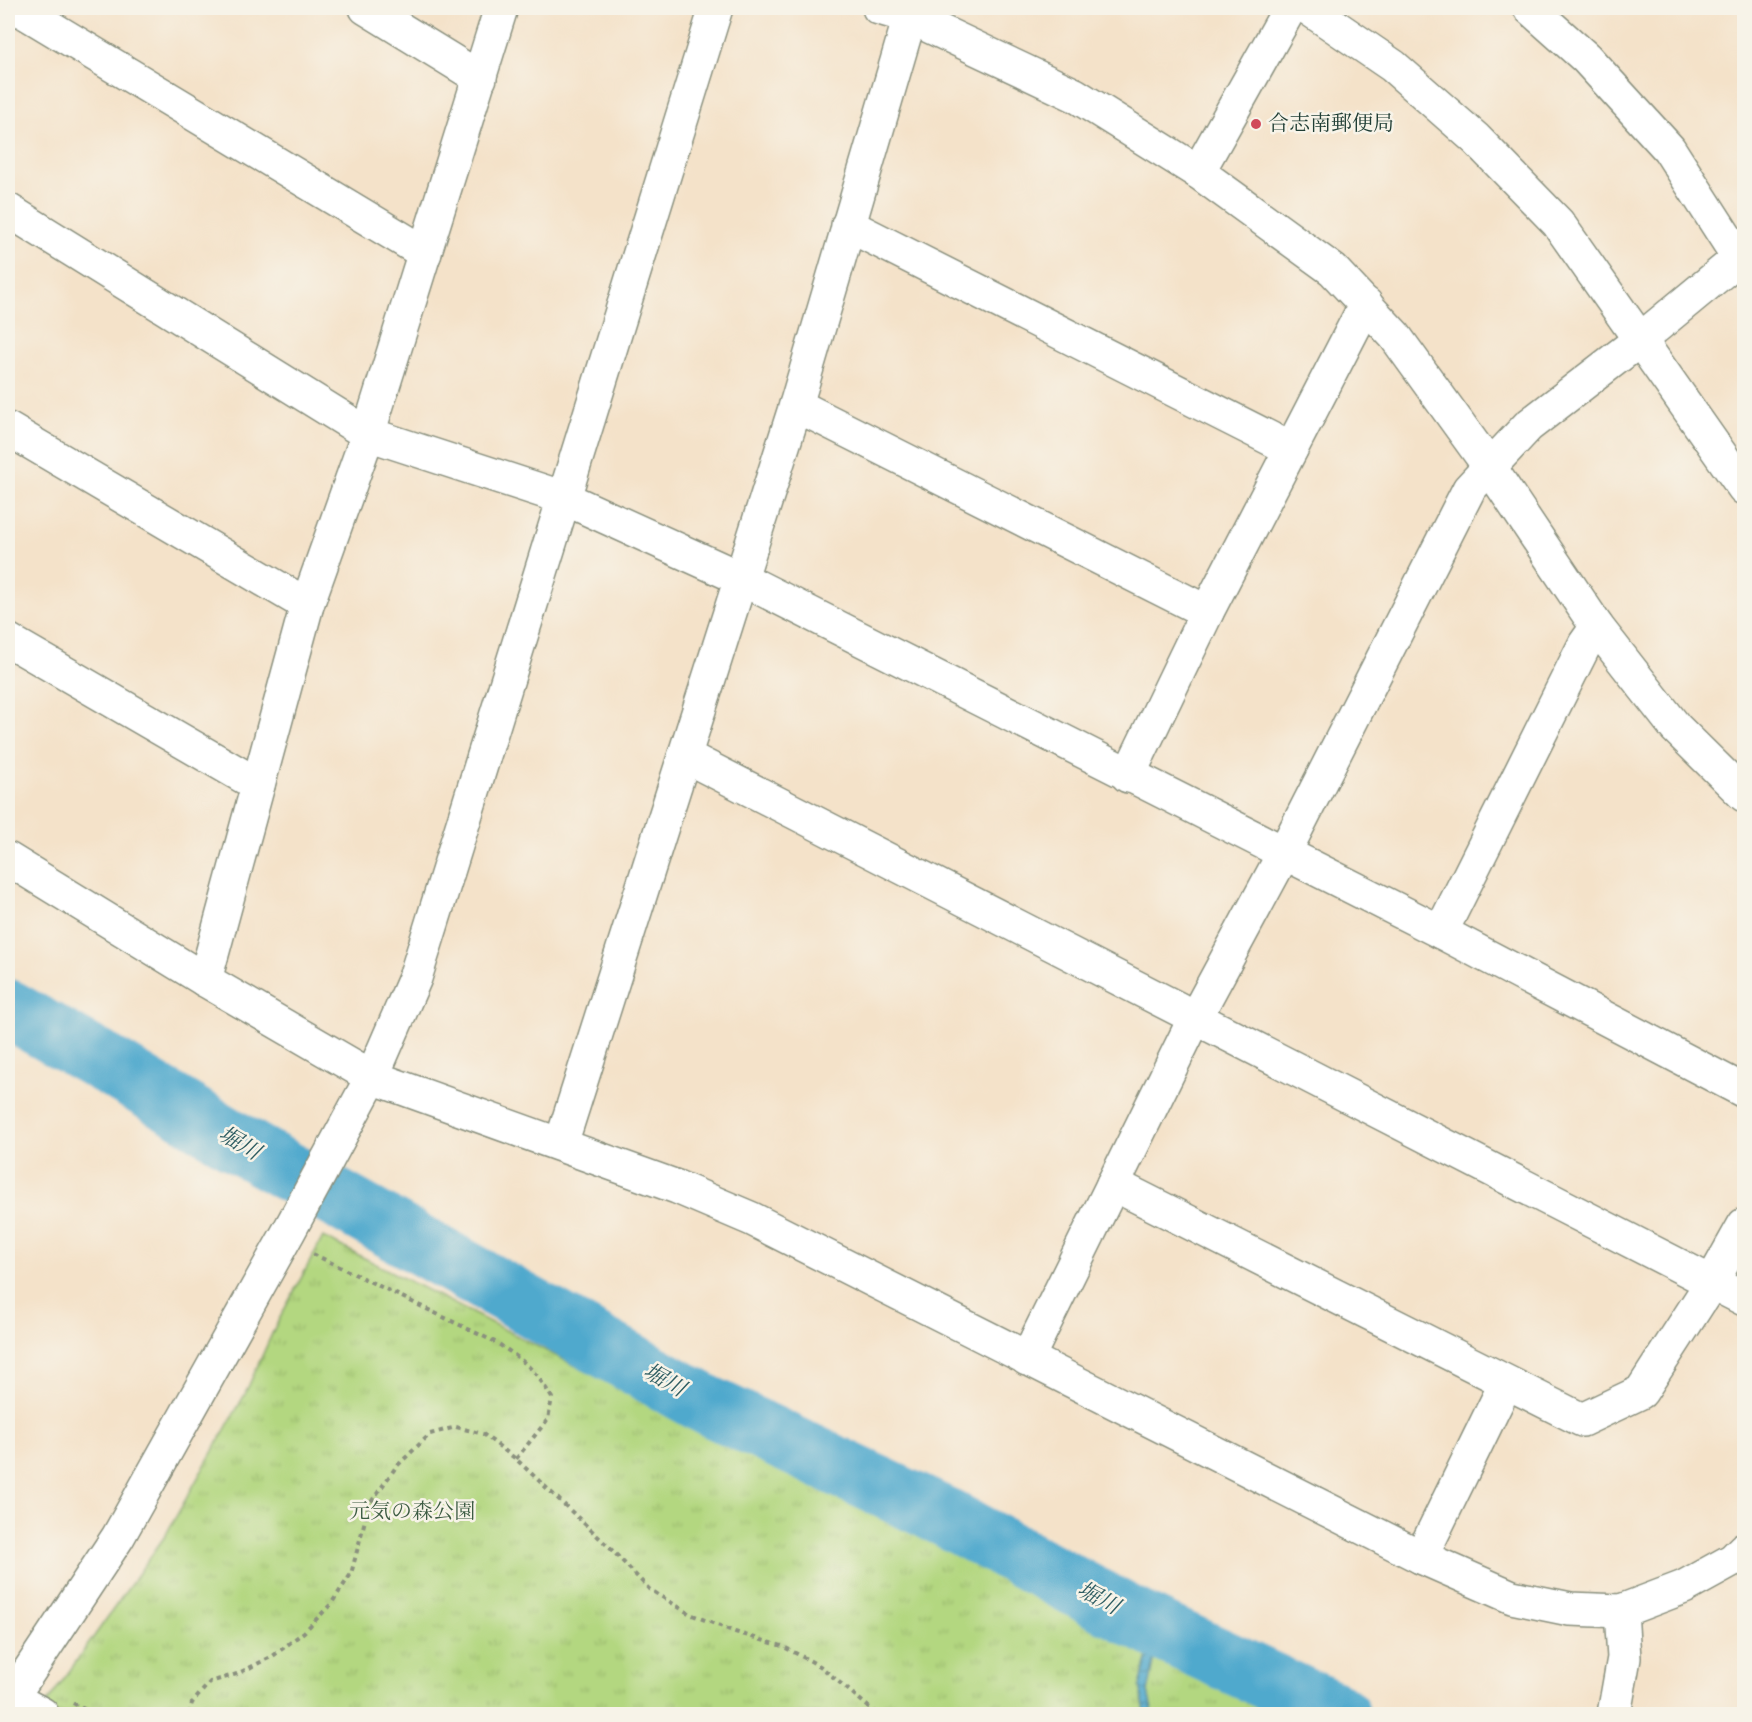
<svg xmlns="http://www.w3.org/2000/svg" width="1752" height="1722" font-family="'IM FELL English','Noto Serif JP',serif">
<defs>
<pattern id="grass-tufts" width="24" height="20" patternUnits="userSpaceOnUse" patternTransform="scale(1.5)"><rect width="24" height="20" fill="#b3d780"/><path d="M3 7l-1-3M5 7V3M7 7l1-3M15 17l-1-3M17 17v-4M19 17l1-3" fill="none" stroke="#9ab96f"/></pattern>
<pattern id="water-waves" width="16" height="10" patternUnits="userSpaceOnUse" patternTransform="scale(1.5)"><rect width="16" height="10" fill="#50a9cd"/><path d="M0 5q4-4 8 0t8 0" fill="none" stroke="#428ba7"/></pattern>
</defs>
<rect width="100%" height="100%" fill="#f7f3e8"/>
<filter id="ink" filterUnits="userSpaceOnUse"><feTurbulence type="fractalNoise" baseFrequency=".0167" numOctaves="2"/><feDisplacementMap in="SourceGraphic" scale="12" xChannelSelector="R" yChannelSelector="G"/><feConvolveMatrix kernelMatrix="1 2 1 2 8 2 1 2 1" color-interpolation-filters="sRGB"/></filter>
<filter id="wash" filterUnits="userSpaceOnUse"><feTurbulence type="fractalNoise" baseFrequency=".008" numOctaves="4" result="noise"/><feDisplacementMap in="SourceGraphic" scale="24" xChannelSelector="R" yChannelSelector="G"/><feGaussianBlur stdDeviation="1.35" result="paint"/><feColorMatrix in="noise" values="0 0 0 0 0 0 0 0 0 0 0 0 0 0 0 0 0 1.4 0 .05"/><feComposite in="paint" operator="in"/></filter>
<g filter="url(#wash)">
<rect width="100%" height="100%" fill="#f4e2c9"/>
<polygon fill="url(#grass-tufts)" stroke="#698a5a" stroke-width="1.5" points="323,1237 619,1388 862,1497 1117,1641 1286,1714 58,1714 44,1707 165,1536 245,1394 275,1327"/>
<polygon fill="url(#water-waves)" stroke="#387380" stroke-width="1.5" points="1148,1655 1155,1658 1148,1692 1153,1714 1146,1714 1145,1712 1140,1686"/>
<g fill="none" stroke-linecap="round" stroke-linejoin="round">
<polyline stroke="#50a9cd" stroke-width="60" points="8,1009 118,1071 255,1153 705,1404 945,1517 1138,1620 1340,1714"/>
</g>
</g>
<g filter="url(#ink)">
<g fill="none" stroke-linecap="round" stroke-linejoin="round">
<defs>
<g id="minor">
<polyline points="18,8 425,253"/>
<polyline points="366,8 480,78"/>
<polyline points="879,8 910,17 1075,95 1198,172 1333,270 1395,336 1489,466 1597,627 1676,728 1744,795"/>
<polyline points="1530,8 1586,58 1669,149 1744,266"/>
<polyline points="1198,172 1290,8"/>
<polyline points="8,210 368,434 564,498 740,578 1441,932 1744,1091"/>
<polyline points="848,225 1291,449"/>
<polyline points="796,405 1207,612 1128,776"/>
<polyline points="8,429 307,605"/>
<polyline points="1207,612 1366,304"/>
<polyline points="8,640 258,785"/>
<polyline points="685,756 1744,1299"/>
<polyline points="1441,932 1585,644 1597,627"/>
<polyline points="205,980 307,605 368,434 501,8"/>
<polyline points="561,1144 796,405 910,17"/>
<polyline points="1113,1184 1582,1420 1641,1392 1712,1282 1744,1225"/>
<polyline points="1027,1359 1195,1018 1284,853 1469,489 1528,426 1641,339 1739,258 1744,249"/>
<polyline points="1421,1557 1506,1383"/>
<polyline points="8,1696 42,1714"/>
<polyline points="1614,1714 1624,1658 1621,1611"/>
</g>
<g id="tertiary">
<polyline points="1308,8 1393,66 1476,139 1558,223 1744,488"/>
<polyline points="8,859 205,980 372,1077 677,1187 752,1219 1421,1557 1512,1597 1570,1609 1621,1611 1684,1587 1733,1560 1744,1549"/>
<polyline points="8,1703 118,1537 289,1231 372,1077 415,978 716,8"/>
</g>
</defs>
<use href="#minor" stroke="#8a907e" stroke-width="36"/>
<use href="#tertiary" stroke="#8a907e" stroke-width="36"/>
<g stroke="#8a907e" stroke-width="4" stroke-dasharray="4.5 4.5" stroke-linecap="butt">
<path d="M313,1254L497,1343C524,1361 535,1369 552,1398L548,1419L516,1459"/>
<polyline points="73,1703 93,1714"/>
<polyline points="189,1714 192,1703 210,1682 237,1674 273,1656 304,1632 331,1604 351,1574 369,1505 396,1467 430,1434 456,1427 483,1434 516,1459 608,1546 649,1589 690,1614 735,1632 782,1646 820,1666 877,1714"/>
</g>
<use href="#minor" stroke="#fff" stroke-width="33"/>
<use href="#tertiary" stroke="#fff" stroke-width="33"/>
</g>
</g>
<circle fill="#d1495b" stroke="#f7f3e8" stroke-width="2" cx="1256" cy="124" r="6"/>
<g text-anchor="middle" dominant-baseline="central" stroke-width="5" stroke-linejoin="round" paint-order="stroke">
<g font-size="21" fill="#1f3d34" stroke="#f7f3e8" text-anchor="start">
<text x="1268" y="124">合志南郵便局</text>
</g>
<g font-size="21" fill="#3d5c43" stroke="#f7f3e8">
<text x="412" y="1512">元気の森公園</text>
</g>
<g font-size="22" font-style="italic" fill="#2e5d62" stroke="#f7f3e8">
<text transform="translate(239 1144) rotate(30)">堀川</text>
<text transform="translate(664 1381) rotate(29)">堀川</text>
<text transform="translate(1098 1599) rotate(28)">堀川</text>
</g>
</g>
<rect width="1752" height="1722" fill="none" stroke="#f7f3e8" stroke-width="30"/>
</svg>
